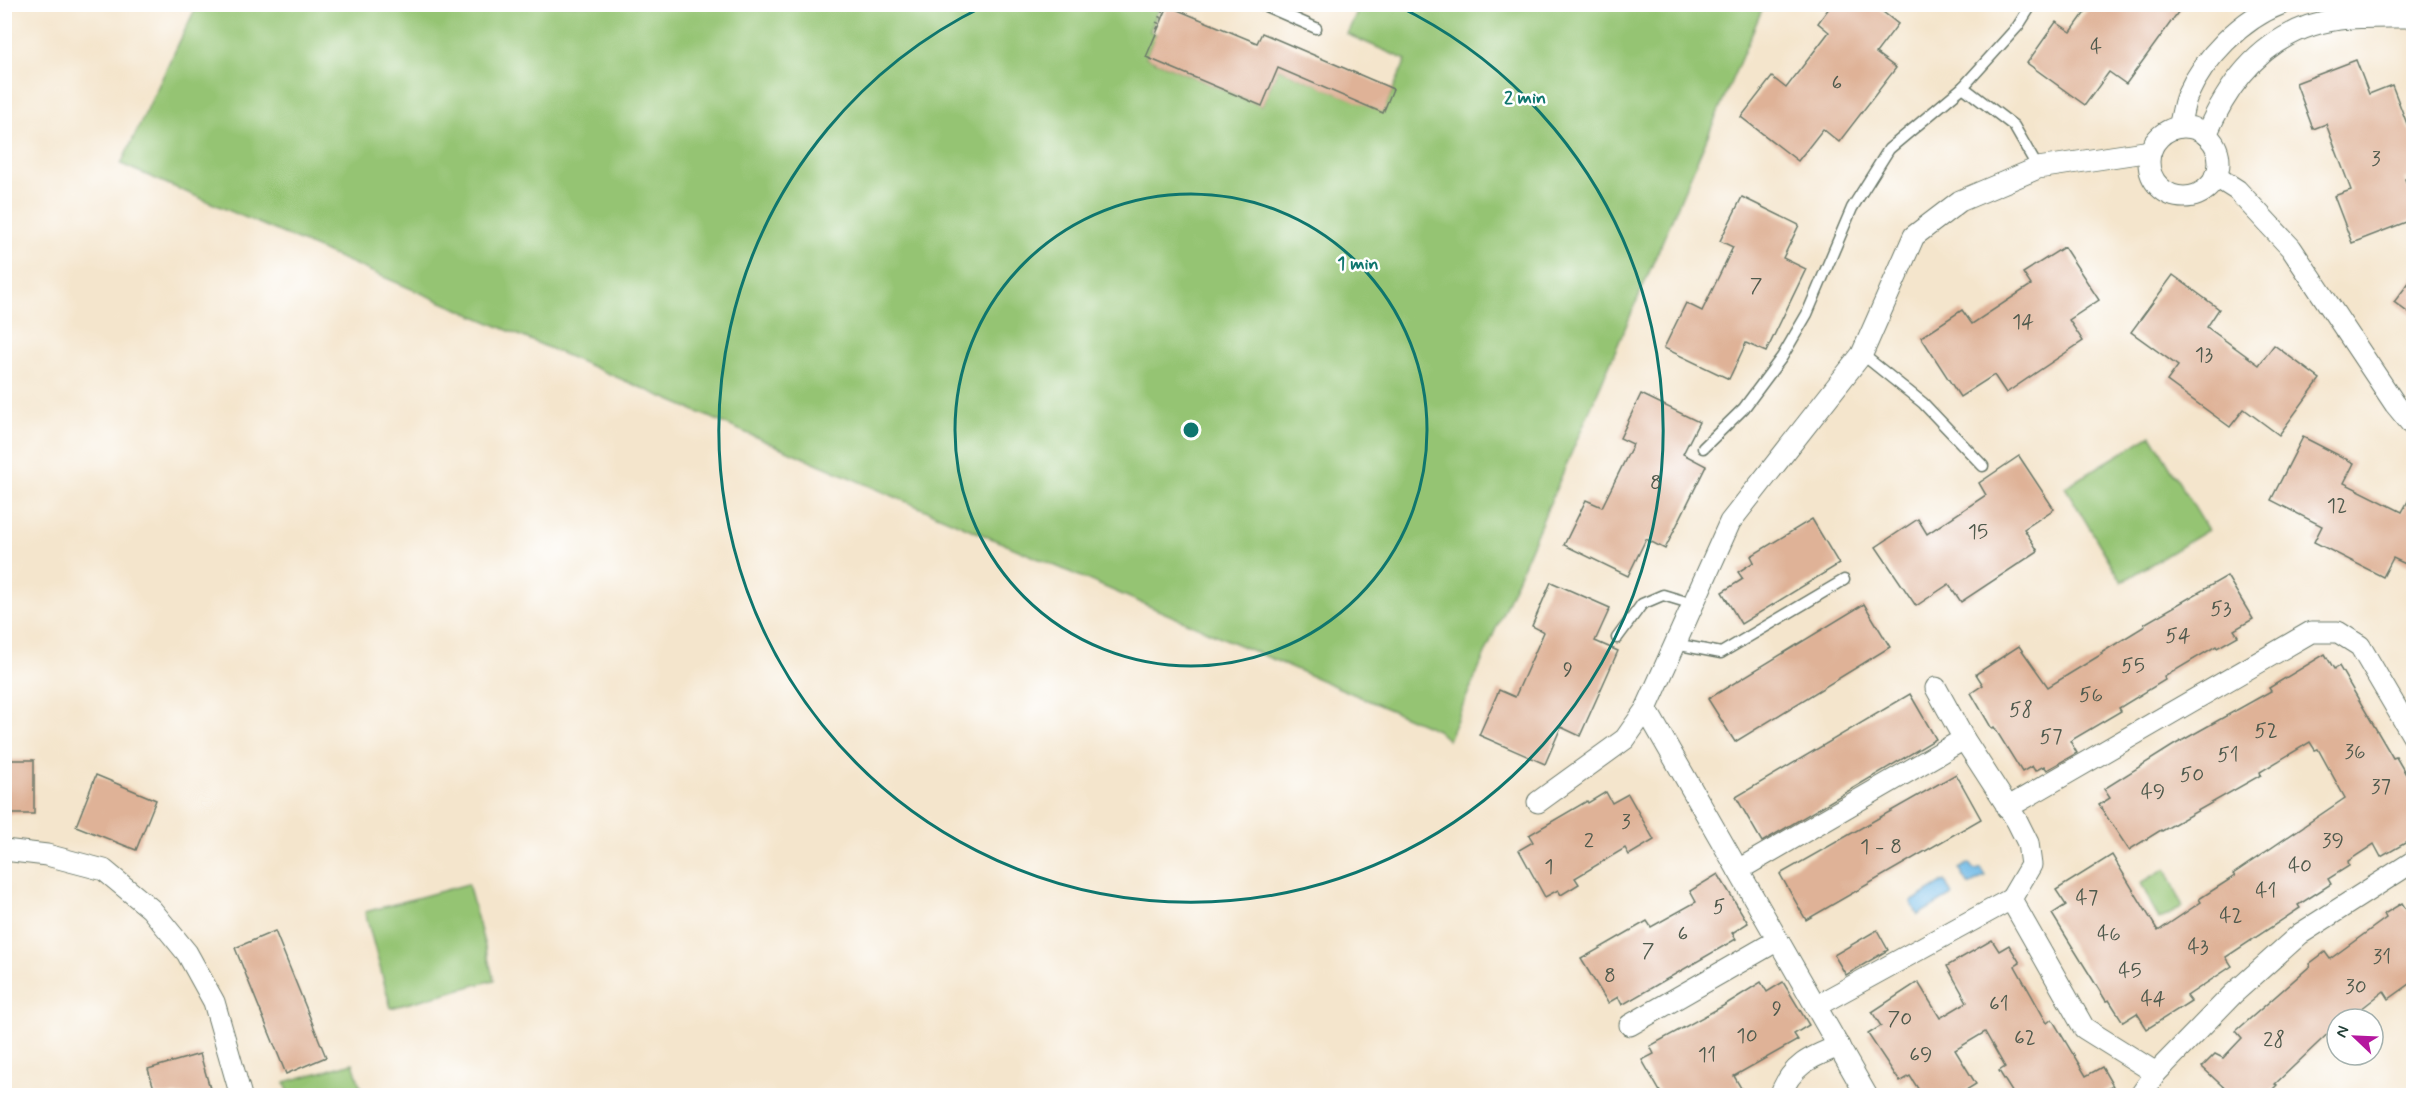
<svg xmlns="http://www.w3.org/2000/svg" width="2418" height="1100" font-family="Mynerve,sans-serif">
<rect width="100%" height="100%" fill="#fff"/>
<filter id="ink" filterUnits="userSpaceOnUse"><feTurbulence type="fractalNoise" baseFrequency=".0167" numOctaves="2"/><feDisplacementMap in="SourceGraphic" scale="12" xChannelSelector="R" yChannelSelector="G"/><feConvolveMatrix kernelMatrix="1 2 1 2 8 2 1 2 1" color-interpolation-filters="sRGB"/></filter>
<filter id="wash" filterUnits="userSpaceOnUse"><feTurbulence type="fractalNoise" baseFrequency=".008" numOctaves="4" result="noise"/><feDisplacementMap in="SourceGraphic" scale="24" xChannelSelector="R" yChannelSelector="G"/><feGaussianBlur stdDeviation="1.35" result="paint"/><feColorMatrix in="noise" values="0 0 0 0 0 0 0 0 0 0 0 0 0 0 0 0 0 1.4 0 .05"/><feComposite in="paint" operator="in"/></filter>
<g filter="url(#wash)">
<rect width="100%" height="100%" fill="#f4e5cc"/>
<g fill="#95c473" stroke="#5a8054" stroke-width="1.5">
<polygon points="1482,4 1764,5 1448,740 1437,730 121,164 197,5 1161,5 1150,31 1156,34 1146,57 1262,106 1278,68 1383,112 1406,60 1347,34 1360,5"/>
<polygon points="2151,435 2208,530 2122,582 2065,487"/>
<polygon points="2166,868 2183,907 2159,920 2141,883"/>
<polygon points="468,884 494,980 391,1008 365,912"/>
<polygon points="353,1063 363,1095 289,1095 285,1082"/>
</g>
<g fill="#6cb8e5" stroke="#467a8c" stroke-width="1.5">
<polygon points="1969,863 1973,869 1977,870 1981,868 1986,876 1969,885 1959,869"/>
<polygon points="1945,881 1952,895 1918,915 1911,902"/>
</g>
<g id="blocks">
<g fill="#dfb297">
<polygon points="1832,4 1873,4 1898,24 1876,53 1896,68 1839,142 1823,129 1798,161 1741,117 1772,77 1786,88 1829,32 1818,23"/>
<polygon points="2091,4 2184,4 2126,84 2109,72 2085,105 2027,63 2056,22 2071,32"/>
<polygon points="1168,6 1257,43 1262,33 1393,89 1383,113 1278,68 1262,106 1146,57"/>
<polygon points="2356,60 2369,94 2392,85 2414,142 2414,176 2405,179 2414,203 2414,219 2352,243 2334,196 2351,190 2326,124 2313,129 2296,83"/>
<polygon points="1742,197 1799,225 1783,258 1806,269 1766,352 1746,343 1729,379 1664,348 1686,303 1702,311 1733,247 1720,241"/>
<polygon points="2064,247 2099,300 2069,320 2083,341 2006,393 1994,375 1960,397 1921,337 1962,310 1972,324 2031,285 2023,273"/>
<polygon points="2173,275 2219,309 2207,327 2259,365 2274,345 2320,379 2279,435 2244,409 2230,427 2167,381 2178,366 2131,332"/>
<polygon points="2414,276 2414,317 2394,302"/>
<polygon points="1641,394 1699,422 1683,454 1706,466 1665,549 1646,539 1628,576 1564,545 1586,500 1602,507 1633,444 1620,438"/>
<polygon points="2303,437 2354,463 2344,483 2402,512 2414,490 2414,568 2393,558 2383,577 2314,542 2322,526 2271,500"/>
<polygon points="2019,456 2054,509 2024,529 2038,551 1961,602 1949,584 1916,606 1876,547 1918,519 1927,534 1986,495 1979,483"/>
<polygon points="1812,519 1839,564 1741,624 1722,592 1743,579 1738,572 1754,562 1751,556"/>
<polygon points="2227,576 2253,619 2234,630 2238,636 2217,648 2216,646 2164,677 2165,680 2119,708 2121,711 2070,741 2077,753 2047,770 2044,766 2035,771 2032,766 2022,772 1994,727 1992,729 1971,693 1983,685 1976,674 2019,646 2048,687 2102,654 2101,653 2145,626 2144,624"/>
<polygon points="1551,582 1610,608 1595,641 1618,651 1580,736 1561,727 1545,764 1479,735 1499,690 1515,697 1544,632 1532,626"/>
<polygon points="1864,604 1890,647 1735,742 1708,699"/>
<polygon points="2325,654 2334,669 2339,666 2393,758 2396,757 2414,788 2414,838 2381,857 2374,844 2348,861 2349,866 2328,879 2331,884 2298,905 2300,908 2226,957 2232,966 2187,996 2191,1001 2147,1029 2137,1013 2123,1022 2109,1000 2106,1001 2052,914 2066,905 2056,890 2112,855 2158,931 2201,902 2199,899 2235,876 2233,874 2345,798 2318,749 2315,750 2310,742 2260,772 2261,775 2162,831 2161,830 2129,850 2099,805 2110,798 2104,789 2174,745 2271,691 2269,688"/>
<polygon points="1910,694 1936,739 1762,842 1736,797"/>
<rect x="4" y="760" width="30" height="54"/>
<polygon points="1956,774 1981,819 1806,920 1780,874"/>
<polygon points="96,775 156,800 136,850 76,826"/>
<polygon points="1606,792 1612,803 1628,794 1654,840 1629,855 1625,848 1575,878 1579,884 1561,895 1558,890 1545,897 1519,850 1533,842 1529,835 1587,801 1588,803"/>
<polygon points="1718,874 1748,923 1732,933 1736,939 1622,1005 1618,997 1608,1003 1581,959 1647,921 1651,927 1696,902 1690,891"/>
<polygon points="2402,903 2407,911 2414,907 2414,981 2389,999 2384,991 2356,1013 2354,1010 2344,1019 2337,1019 2337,1025 2275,1084 2277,1085 2267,1095 2232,1095 2202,1067 2215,1054 2223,1058 2242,1038 2236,1031 2310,966 2309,964 2325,952 2330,959 2386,918 2384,914"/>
<polygon points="1877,930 1888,950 1846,975 1834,955"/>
<polygon points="275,931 326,1057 286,1074 235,948"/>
<polygon points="1992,940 1999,951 2009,945 2020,963 2015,966 2047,1023 2052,1019 2086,1076 2102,1067 2113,1086 2096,1095 2014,1095 1999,1071 2005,1067 1985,1032 1955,1050 1976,1084 1958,1095 1922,1095 1910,1076 1900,1082 1868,1034 1881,1026 1872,1012 1918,982 1940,1018 1967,1002 1947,966"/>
<polygon points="1761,982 1767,992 1783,982 1809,1025 1794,1034 1798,1040 1734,1076 1745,1095 1662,1095 1642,1060 1654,1054 1650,1046 1723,1006"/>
<polygon points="200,1054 212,1095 156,1095 148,1069"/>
</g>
</g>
</g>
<g filter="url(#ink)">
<use href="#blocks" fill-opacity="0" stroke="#6a7869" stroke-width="1.5"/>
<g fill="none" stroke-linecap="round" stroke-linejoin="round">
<defs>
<g id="lane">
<polyline points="1261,4 1316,28"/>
<polyline points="1963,87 2014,126 2038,168"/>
<polyline points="1862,354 1923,403 1983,466"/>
<polyline points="1703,448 1744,408 1782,357 1807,314 1852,208 1889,149 1963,87 2018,26 2032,4"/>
<polyline points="1617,638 1642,604 1663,595 1693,604"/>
<polyline points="1675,644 1721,653 1844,580"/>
</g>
<g id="street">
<path d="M2179,127C2182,117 2183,105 2187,96C2204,58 2241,19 2281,4"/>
<circle cx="2184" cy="162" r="35"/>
<path d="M2206,135C2231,76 2272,28 2339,19C2363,16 2389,17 2414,17"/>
<polyline points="2215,176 2237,190 2291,248 2395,404 2414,427"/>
<polyline points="1936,688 1964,739 2017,821 2028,843 2031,865 2011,899 2084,1028 2156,1073"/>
<polyline points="1646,709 1867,1096"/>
<polyline points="1538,802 1625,739 1646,709 1730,522 1862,354 1914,236 1960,201 2038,168 2151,151"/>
<polyline points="2007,808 2311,632 2338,632 2360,646 2414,738"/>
<polyline points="4,850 47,855 104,870 151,909 187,953 214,1002 241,1096"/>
<polyline points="1738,870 1964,739"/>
<polyline points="1816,1006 2011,899"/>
<polyline points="1630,1025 1778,940"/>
<path d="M1780,1096C1791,1065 1811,1057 1839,1046"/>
<polyline points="2140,1096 2156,1073 2233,994 2300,934 2414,861"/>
</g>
</defs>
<use href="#lane" stroke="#6a7869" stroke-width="13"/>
<use href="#street" stroke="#6a7869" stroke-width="23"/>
<polyline stroke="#6a7869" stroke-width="4" stroke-dasharray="1.5 4.5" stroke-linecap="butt" points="1158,28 1156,27 1166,4"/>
<use href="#lane" stroke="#fff" stroke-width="10"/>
<use href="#street" stroke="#fff" stroke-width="21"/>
</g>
</g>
<g fill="none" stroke="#0f766e" stroke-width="3">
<circle cx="1191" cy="430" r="236"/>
<path d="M1398 6A472 472 0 1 1 984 6"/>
</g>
<g text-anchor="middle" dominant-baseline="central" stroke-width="5" stroke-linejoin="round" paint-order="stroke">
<g font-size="21" fill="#4f5a4d">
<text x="2096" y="47">4</text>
<text x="1837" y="83">6</text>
<text x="2376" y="159">3</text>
<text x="1756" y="286">7</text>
<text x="2023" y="322">14</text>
<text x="2204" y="355">13</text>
<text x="1656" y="483">8</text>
<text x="2337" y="506">12</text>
<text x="1978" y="532">15</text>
<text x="2221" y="609">53</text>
<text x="2178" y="636">54</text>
<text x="2133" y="666">55</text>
<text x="1568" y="670">9</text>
<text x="2091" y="695">56</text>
<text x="2021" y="710">58</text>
<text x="2266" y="731">52</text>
<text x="2051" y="737">57</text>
<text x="2355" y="752">36</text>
<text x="2228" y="755">51</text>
<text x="2192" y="775">50</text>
<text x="2381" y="787">37</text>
<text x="2153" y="792">49</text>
<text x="1626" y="822">3</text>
<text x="1589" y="841">2</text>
<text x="2333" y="841">39</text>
<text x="1881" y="847">1 - 8</text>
<text x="2300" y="866">40</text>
<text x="1549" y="867">1</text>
<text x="2266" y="891">41</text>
<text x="2087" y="898">47</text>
<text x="1719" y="907">5</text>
<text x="2231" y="916">42</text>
<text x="1683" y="934">6</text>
<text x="2109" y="934">46</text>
<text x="2198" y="947">43</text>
<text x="1648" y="951">7</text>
<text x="2382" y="957">31</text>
<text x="2130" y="971">45</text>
<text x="1610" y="976">8</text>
<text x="2356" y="987">30</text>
<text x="2153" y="999">44</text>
<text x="1999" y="1004">61</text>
<text x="1777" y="1009">9</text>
<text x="1900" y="1019">70</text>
<text x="1747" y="1036">10</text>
<text x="2025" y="1038">62</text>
<text x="2274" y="1040">28</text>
<text x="1707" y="1055">11</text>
<text x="1921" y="1055">69</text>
</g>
</g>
<circle cx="1191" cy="430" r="9" fill="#0f766e" stroke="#fff" stroke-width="3"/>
<g font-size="18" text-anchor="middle" font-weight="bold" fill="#0f766e" stroke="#fff" stroke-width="5" stroke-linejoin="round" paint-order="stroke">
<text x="1525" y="103">2 min</text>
<text x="1358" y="269">1 min</text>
</g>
<rect width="2418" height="1100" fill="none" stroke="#fff" stroke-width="24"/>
<g transform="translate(2355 1037) rotate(293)"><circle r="28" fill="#ffffff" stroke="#a5b1ae" stroke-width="1.5"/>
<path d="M0-4.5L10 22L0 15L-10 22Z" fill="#b5179e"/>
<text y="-9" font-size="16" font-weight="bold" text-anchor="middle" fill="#1f3d34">N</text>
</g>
</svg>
